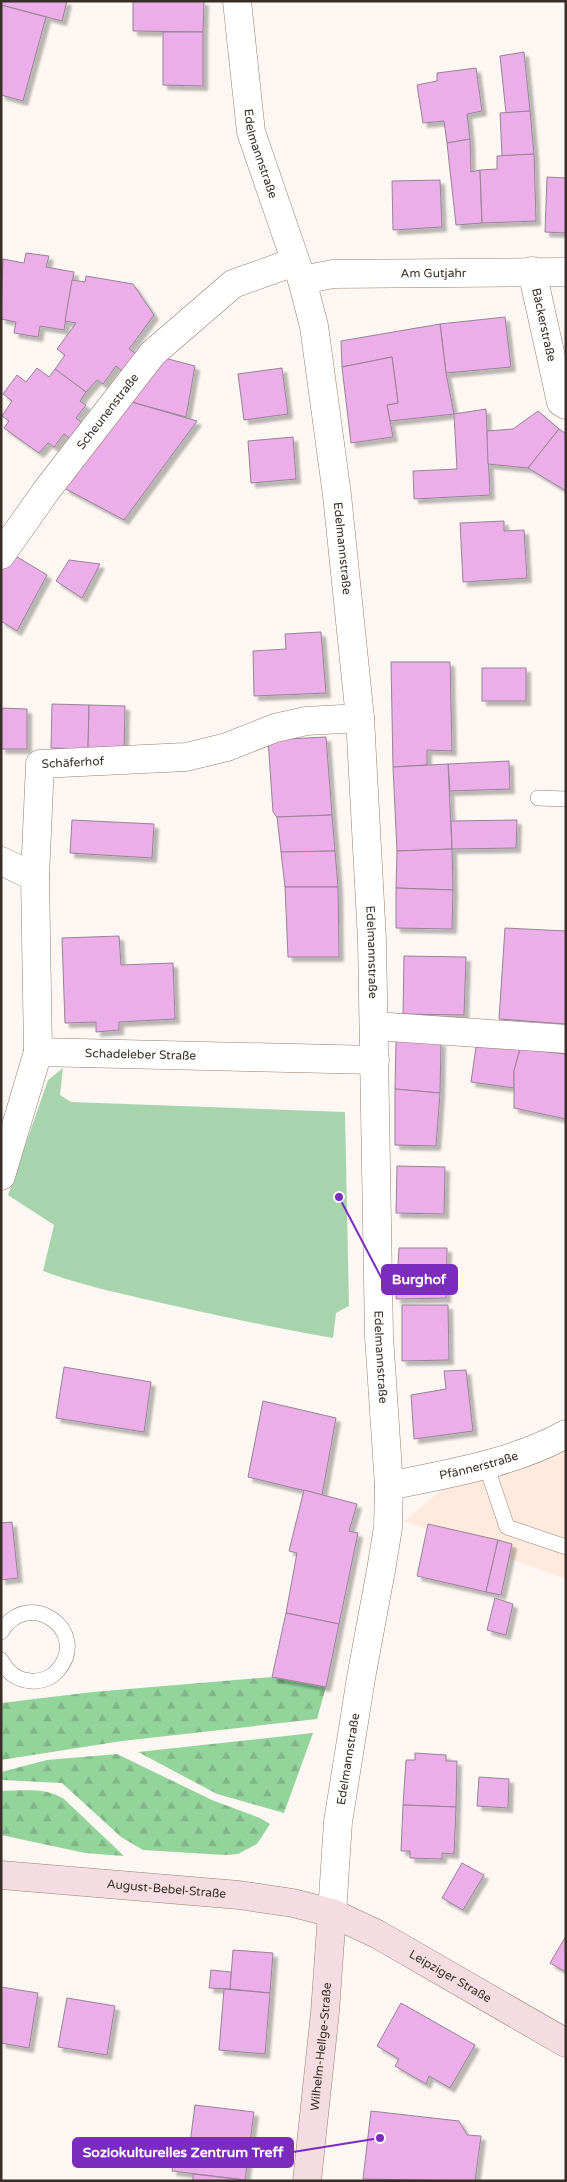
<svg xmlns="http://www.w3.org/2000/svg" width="567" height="2182" font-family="'Varela Round',sans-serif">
<defs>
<pattern id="forest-firs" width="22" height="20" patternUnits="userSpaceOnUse" patternTransform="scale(1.25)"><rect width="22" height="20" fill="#93d49b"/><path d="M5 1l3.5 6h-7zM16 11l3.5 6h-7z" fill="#80b686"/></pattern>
<filter id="shadow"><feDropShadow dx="4.5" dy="4.5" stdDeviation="1" flood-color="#0004"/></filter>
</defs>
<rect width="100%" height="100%" fill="#fcf7f3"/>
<polygon fill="#ffeadd" points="566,1443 566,1579 404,1521 454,1480"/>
<path fill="#a8d4ad" d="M63,1068L60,1095L71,1102L345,1112L349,1306L336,1313L333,1338C274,1328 216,1315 157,1302C119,1293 80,1285 43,1271L54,1225L8,1195L48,1080Z"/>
<g fill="url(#forest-firs)">
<polygon points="272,1677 326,1687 317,1719 122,1741 1,1760 1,1703 93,1692"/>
<polygon points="313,1733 284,1813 217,1794 138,1752"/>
<polygon points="117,1754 212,1800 260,1818 270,1824 257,1844 238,1854 225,1855 143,1850 121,1837 62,1783 1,1780 1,1772 47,1760"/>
<path d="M1,1791C23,1791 45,1787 64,1799L124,1856L85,1853L1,1835Z"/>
</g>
<g fill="#ebaee8" stroke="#978296" filter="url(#shadow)">
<polygon points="1,1 67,1 62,21 1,5"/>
<polygon points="133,1 204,1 203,32 133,31"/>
<polygon points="1,5 46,17 23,101 1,95"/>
<polygon points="163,32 203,32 203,86 163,85"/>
<polygon points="524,52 530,111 506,113 500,56"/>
<polygon points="476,68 482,111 467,114 470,139 447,143 444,121 423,123 417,85 437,81 437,73"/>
<polygon points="530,111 534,154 502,156 500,113"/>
<polygon points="470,139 471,172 480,170 482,223 456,225 447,143"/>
<polygon points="534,154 536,221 482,223 480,170 497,169 497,156"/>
<polygon points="547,177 566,178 566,233 545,232"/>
<polygon points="440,180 442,227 393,230 392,181"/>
<polygon points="26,253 49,256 46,267 74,272 64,330 40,326 38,337 14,333 16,322 1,319 3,259 24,263"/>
<polygon points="86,276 133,284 154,315 129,349 138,355 125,373 116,366 103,384 97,380 86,392 55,369 65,355 57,349 76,323 65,321 72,280 85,282"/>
<polygon points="505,317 511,367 446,373 440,324"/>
<polygon points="440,324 446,373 454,414 390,421 387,405 398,403 392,357 342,367 341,341"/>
<polygon points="157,356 195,366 186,417 128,401"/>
<polygon points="392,357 398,403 387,405 393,437 351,443 342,367"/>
<polygon points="37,368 49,377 55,369 86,392 80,401 86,405 76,418 85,425 73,441 64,434 54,447 48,443 39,453 4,428 9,421 2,416 12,401 3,394 17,375 26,382"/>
<polygon points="282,368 288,414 244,420 238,374"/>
<polygon points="128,401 197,421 124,520 64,488"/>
<polygon points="486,409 490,495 414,499 413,471 457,469 454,414"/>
<polygon points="538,411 559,429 528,468 488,464 487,431 513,429"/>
<polygon points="559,429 566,434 566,491 528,468"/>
<polygon points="293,437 296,479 251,483 248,441"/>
<polygon points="504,521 504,531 524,530 527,578 463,582 460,523"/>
<polygon points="9,552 47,575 17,631 1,621 1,565"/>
<polygon points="69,560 100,564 82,598 56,581"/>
<polygon points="321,632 326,693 254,696 253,651 286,649 285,634"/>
<polygon points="391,662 450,662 452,751 427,750 427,765 393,767"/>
<rect x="482" y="668" width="44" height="33"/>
<polygon points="52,704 89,705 88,749 51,748"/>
<polygon points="89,705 125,706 124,750 88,749"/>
<polygon points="1,708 27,709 27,749 1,749"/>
<polygon points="326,737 332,815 277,817 273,812 268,740"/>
<polygon points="509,761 510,789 450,791 448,764"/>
<polygon points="448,764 452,849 397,851 393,767"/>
<polygon points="332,815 335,851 281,852 277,817"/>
<polygon points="72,820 154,824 152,858 70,853"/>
<polygon points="517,820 516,848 452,849 451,821"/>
<polygon points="452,849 453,890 396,888 397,851"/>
<polygon points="335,851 338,887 285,887 281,852"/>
<polygon points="285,887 338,887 339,957 288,957"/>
<polygon points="396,888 453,890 452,929 396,928"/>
<polygon points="505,928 566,931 566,1024 499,1019"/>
<polygon points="119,936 121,965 173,963 175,1019 119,1022 119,1030 96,1032 96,1022 65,1023 62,938"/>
<polygon points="404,956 466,957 464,1015 403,1014"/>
<polygon points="396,1041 441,1042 440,1093 395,1089"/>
<polygon points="476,1047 520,1049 514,1071 514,1088 471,1082"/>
<polygon points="520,1049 566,1054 566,1119 514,1108 514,1071"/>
<polygon points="395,1089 440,1093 436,1146 395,1145"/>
<polygon points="397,1166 445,1167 444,1214 396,1213"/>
<polygon points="399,1248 447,1248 446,1298 396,1299"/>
<polygon points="402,1305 448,1305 449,1360 402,1361"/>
<polygon points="64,1367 151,1382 144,1432 56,1418"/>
<polygon points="466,1370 473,1431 414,1439 411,1395 446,1389 444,1371"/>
<polygon points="263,1401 336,1418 322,1495 248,1477"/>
<polygon points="304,1490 357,1504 349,1531 358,1533 339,1624 286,1613 297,1553 289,1551"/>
<polygon points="12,1522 18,1578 1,1580 1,1523"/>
<polygon points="428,1524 498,1540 486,1592 417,1576"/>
<polygon points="498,1540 512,1544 501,1595 486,1592"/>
<polygon points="495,1598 513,1604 506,1635 487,1630"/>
<polygon points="286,1613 339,1624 326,1687 272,1677"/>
<polygon points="415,1753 446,1755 446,1761 457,1761 456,1807 403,1805 406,1760 415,1760"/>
<polygon points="479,1777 509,1779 508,1808 477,1806"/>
<polygon points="403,1805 456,1807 454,1854 442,1853 442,1859 410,1858 410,1851 401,1851"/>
<polygon points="462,1863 484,1875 463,1910 442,1898"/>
<polygon points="566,1936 566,1972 550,1963"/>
<polygon points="233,1950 273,1953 270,1993 230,1989"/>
<polygon points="211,1970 231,1972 230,1989 209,1988"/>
<polygon points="1,1987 38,1993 29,2048 1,2043"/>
<polygon points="224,1989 270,1993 265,2054 219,2050"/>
<polygon points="67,1998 115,2006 107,2055 58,2047"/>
<polygon points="401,2003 475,2045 450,2088 429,2076 426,2084 395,2066 399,2059 377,2046"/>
<polygon points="195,2105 254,2112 245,2180 172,2171 176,2141 190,2143"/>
<polygon points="371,2111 459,2121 467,2135 481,2136 475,2181 363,2179"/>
<polygon points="193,2174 245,2180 245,2181 193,2181"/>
</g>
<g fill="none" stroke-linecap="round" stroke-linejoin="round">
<defs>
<g id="lane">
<polyline points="538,798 566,799"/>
<polyline points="486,1465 507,1527 566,1547"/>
<path d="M1,1632C28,1586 91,1631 58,1670C52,1678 40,1682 31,1681C17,1680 7,1672 1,1660"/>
</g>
<g id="street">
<path id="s1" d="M237,1L251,132L302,280L314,326L337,495L360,718L372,940L379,1336L389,1486L388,1528L381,1570L361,1678L338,1822L332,1913"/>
<path id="s2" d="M532,271L561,402L566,405"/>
<path id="s3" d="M302,280L333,274L566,272"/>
<path id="s4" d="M1,555L46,491L153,353L233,284L294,262"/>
<polyline points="1,861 35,877"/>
<polyline points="374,1026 566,1039"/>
<path id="s5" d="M38,1052L35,877L40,764L186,757L227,747L275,728L306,721L360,718"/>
<path id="s6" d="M1,1176L38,1052L375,1060"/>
<path id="s7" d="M389,1486C450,1473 511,1464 566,1434"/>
</g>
<g id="secondary">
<path id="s8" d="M1,1875L239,1895L293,1903L332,1913L377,1934L566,2043"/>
<path id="s9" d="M307,2181L325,2012L332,1913"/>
</g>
</defs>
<use href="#lane" stroke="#977f6f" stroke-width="16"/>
<use href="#street" stroke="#977f6f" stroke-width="29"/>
<use href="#secondary" stroke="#977f6f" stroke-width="29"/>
<use href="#lane" stroke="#fff" stroke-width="15"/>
<use href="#street" stroke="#fff" stroke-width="28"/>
<use href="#secondary" stroke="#f4dde0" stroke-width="28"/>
</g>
<g text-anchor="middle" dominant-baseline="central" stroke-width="4.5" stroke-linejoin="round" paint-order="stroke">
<g font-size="12" fill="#382e27" stroke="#fff">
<text stroke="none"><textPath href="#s1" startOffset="155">Edelmannstraße</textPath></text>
<text stroke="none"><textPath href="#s3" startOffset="132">Am Gutjahr</textPath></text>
<text stroke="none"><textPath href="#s2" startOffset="55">Bäckerstraße</textPath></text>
<text stroke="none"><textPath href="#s4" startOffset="179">Scheunenstraße</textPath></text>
<text stroke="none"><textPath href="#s1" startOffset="560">Edelmannstraße</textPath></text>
<text stroke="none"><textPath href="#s5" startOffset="321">Schäferhof</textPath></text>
<text stroke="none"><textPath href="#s1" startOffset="965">Edelmannstraße</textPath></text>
<text stroke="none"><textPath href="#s6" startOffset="232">Schadeleber Straße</textPath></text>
<text stroke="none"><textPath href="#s1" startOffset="1370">Edelmannstraße</textPath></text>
<text stroke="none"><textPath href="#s7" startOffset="92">Pfännerstraße</textPath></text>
<text transform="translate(348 1759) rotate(-81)">Edelmannstraße</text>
<text stroke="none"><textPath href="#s8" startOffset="166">August-Bebel-Straße</textPath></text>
<text stroke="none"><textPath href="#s8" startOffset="468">Leipziger Straße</textPath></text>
<text stroke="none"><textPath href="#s9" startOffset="135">Wilhelm-Hellge-Straße</textPath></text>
</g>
</g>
<path fill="none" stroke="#7b2cbf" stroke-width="2" d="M339 1197L382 1279M380 2138L293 2152"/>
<g fill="#7b2cbf" stroke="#fff" stroke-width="2">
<circle cx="339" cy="1197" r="5"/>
<circle cx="380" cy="2138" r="5"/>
</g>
<g fill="#7b2cbf" stroke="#7b2cbf" stroke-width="2">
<rect x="382" y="1265" width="75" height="29" rx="5"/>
<rect x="73" y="2138" width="220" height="29" rx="5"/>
</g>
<g font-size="14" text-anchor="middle" font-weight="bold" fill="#fff">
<text x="419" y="1284">Burghof</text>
<text x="183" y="2157">Soziokulturelles Zentrum Treff</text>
</g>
<rect width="567" height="2182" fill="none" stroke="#382e27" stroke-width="5"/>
</svg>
